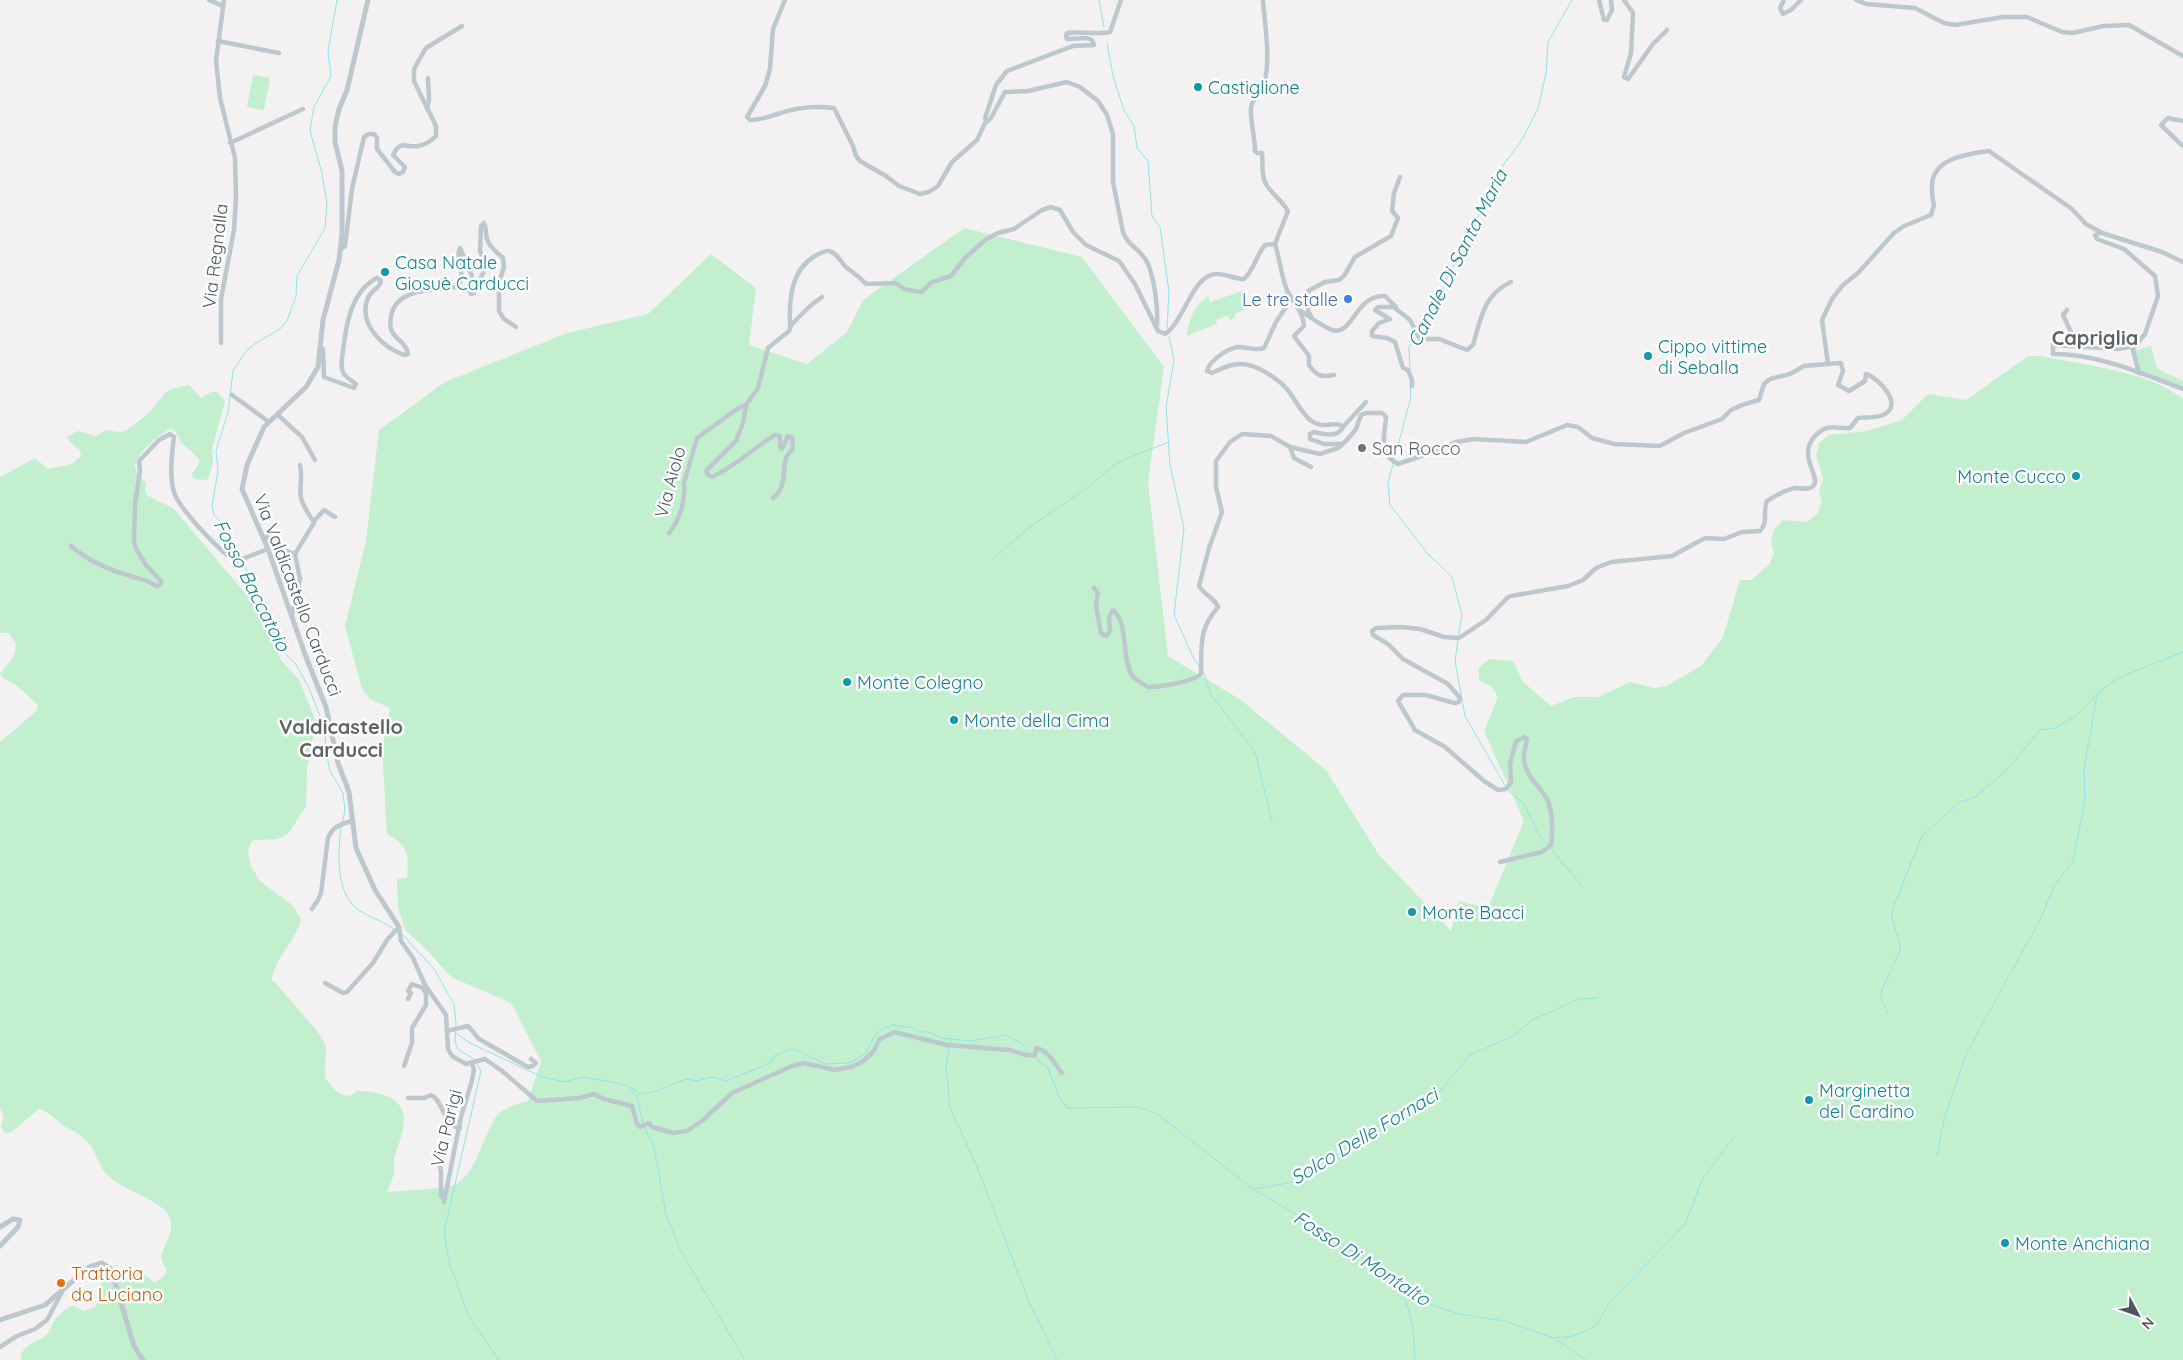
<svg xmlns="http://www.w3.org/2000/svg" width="2183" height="1360" font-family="Quicksand,sans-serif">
<rect width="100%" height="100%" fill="#f4f1f2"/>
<g fill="#c2f0ce">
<polygon points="253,75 270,78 264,110 247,107"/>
<path d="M964,228L1082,257L1164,367L1148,482L1168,656L1241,700L1326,770L1379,855L1451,931L1459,901L1488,908L1524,821L1484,731L1498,697L1491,686L1479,680V667L1489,659L1513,661L1523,682L1551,706L1574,697H1598L1630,682L1654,688L1666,686L1701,666L1723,637L1740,580H1751L1769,565L1774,553L1771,541L1774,530L1783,520L1807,522L1817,514L1822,502L1819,491L1823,479L1816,455L1819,443L1829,435L1867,431L1902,420L1928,394L1966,400L2028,356H2040C2083,365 2150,371 2183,399V1360H21C20,1344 38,1343 47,1334C51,1330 51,1324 55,1320C59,1314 67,1308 73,1306L84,1311L96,1306L103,1289L95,1272L99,1268L123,1278L136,1268L155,1283L165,1275L167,1269C150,1252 179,1239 169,1216C163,1202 125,1190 112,1179C99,1169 99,1159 91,1147C82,1132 72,1132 61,1124C55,1119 47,1111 39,1109L10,1133L4,1132L1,1126L4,1117L0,1108V742L36,711L38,705L15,684L4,679L0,674L14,656L16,644L9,633H0V477L35,458L48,469L72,464L81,456L80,450L70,442L67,437L78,431L96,436L106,430L118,432L125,431L150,412L166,392L171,389L189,385L201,398L211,392H217L225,401L212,449L213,462L208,480L195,479L191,475L198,465L199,459L181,442L175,431L170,429C160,434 133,456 135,467C136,472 142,478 146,483L145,490L147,495L173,508L256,606L281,660L299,680L316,721L307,770L306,806L289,833L277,839L255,840L251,842L248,850L251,866L260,881L292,905L301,919C296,941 276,956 272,979L318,1032L326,1046L325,1078C334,1088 344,1104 357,1091C374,1091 402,1095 404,1117C405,1129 399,1143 395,1155C393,1161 395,1168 394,1174C392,1180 389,1186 387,1192C399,1191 448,1189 456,1184C479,1170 482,1135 497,1116C504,1107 518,1104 528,1101L541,1061L511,1003L451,977L426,949L405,930L398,907L397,879L407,878C409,855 409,846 387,834L382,749L390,708L370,699L362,689L345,626L366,541L379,430L445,382L567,333L648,314L711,254L756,288L749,345L807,364L847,332L863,300Z"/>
<path d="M1242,291L1247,305L1244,306L1245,310L1234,314L1235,318L1230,320L1228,315L1216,320L1217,324L1187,336C1188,319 1194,307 1208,296L1210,302Z"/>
<polygon points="2151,346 2157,368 2183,381 2183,388 2140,372 2135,351"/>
</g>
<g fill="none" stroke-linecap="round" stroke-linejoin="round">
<g stroke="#8fe3ec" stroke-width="1">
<polyline points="337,0 328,51 331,76 314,107 310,131 322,173 327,203 325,228 297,276 296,296 287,321 280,329 256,343 247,350 233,371 228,412 216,451 218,471 212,506 214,515 224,526 233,543 267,612 277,642 288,657 295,663 309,688 325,729 326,752 330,771 343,793 345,811 342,823"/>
<polyline points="1099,0 1104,27"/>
<polyline points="1107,43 1113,76 1124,110 1134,126 1137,148 1148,161 1152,216 1160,227 1169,292 1167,328"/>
<polyline points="1419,333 1433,313 1450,271 1466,247 1494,177 1520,143 1538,109 1546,73 1548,42 1572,0"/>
<polyline points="1169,336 1174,360 1166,407 1170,465 1184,528 1174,615 1193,657 1199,666"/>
<polyline points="1410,369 1409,347 1417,336"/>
<polyline points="1394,460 1411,397 1410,386"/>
<polyline points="1393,464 1388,483 1390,505 1428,554 1452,577 1462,615 1458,637"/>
<polyline points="992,560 1032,525 1087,488 1118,462 1169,442"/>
<polyline points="1458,641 1455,661 1465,716 1506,787"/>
<polyline points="1203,671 1211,695 1255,752 1272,822"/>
<polyline points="1508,790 1524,804 1539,836 1548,845"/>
<path d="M341,827C338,853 335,895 360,911C371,918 385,922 395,930"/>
<polyline points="1550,848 1582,886"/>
<polyline points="403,935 434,969 454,1004 456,1023 455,1042 458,1049 475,1060"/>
<polyline points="1888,1014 1881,999 1882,990 1901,948 1892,918 1893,908 1922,836 1960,802 1975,797 2007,770 2040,730 2055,728 2076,716 2097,694 2118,678 2183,652"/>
<polyline points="456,1033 470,1043 542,1077 564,1082 582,1077 618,1083 633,1088 640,1094 653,1092 686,1079 697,1081 712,1077 726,1081 763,1066 772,1061 774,1056 788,1050 796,1050 826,1064 850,1063 865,1054 876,1034 884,1028 893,1025 914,1028 918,1032 929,1032 942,1038 971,1041 1006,1035 1022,1044 1029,1052"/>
<polyline points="951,1039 946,1067 950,1108 976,1164 1030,1304 1057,1360"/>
<polyline points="1034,1057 1048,1068 1059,1097 1067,1108 1138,1107 1156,1113 1253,1189 1323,1230 1424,1302 1459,1314 1505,1321 1554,1338 1586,1360"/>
<polyline points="477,1064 481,1071 444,1232 450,1265 469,1317 499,1360"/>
<polyline points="630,1088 637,1097 643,1123"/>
<polyline points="644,1127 654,1147 666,1214 680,1250 745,1360"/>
<polyline points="1937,1155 1945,1115 1967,1052 2041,918 2055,884 2073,861 2085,801 2084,769 2097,695"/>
<polyline points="1254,1189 1294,1182 1359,1141 1395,1112 1435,1097 1470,1055 1513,1036 1532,1020 1579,999 1597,998"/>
<polyline points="1403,1290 1413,1327 1415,1360"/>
<polyline points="1555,1338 1573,1336 1596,1326 1609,1303 1685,1224 1703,1178 1734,1137"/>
</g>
<g stroke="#bdc7ce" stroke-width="4.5">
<polyline points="209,0 223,6"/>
<path d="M785,0L773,29L770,69L765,86L747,117L750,120C762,120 770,116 781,113C798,107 816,106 834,108L853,146L856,156L860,161L886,176L899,186L920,194L929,192L938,186L952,162L977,140L986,121"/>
<path d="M1121,0L1110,32C1100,35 1081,31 1067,33L1066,36L1067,39L1087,38L1092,40L1094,45L1073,46L1007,71L996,85L985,118L988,121L991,118L1005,92L1028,91L1067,82L1080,87L1098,101L1107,115L1113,134V182L1123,232C1127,244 1136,247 1143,256C1154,268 1158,308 1157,325"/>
<path d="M1263,0C1265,28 1271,57 1264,85C1262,93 1251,100 1251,108C1250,120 1255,137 1255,151L1257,153H1262C1263,162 1261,174 1265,182C1269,192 1282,200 1288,211L1275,244"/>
<polyline points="1599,0 1604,20 1607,20 1612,10 1611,0"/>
<polyline points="1624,0 1633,13 1631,53 1624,77 1628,79 1653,44 1667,30"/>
<polyline points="1784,0 1780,8 1783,14 1791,10 1801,0"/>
<polyline points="1856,0 1866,4 1915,8 1944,23 1955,25 2003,17 2027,17 2062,32 2073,33 2103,26 2129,25 2183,56"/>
<polyline points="218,41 279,53"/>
<polyline points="427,109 429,100 428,78"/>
<polyline points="2183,121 2168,118 2161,125 2183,146"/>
<polyline points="230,143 303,109"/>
<polyline points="2100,233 2095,235 2097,239 2124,249 2155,276 2158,296 2145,334 2135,346"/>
<path d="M340,250L345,246L352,189L364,137L369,134H374L377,138V149L395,172L399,174L403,172L405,167L393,155C401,139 405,148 418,146C425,145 431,141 436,136V126L414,81V69L426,48L462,26"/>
<path d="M1288,292L1286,307L1276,322L1264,348C1255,351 1248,347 1239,347C1229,347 1209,361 1207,371L1212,373C1221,369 1231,363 1241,364C1256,364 1277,378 1287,389C1295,399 1300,411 1310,420C1325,431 1333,420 1342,426V429C1334,438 1325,434 1314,432L1310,434V439L1324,444H1342"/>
<path d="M822,297L810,306L791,325L790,324C789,299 791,270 815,256C819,254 825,250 829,251C838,253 840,262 846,267C853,273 860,277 866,284L896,283L904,289L921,292L932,282L951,276L965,258L985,240L998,233L1014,229L1042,210L1051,207L1060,210L1073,232L1086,245L1119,261L1135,284L1158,331L1165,334C1184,322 1193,273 1217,274C1226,274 1235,279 1244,279C1255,269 1256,255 1265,245L1275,244C1280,259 1281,276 1287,290C1293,303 1303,311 1304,326L1294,336L1309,356V365C1316,375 1321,378 1334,375"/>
<path d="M1395,308L1410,320L1420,339H1439L1467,350L1473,345C1481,318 1484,294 1511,282"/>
<path d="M1301,311C1310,317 1322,326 1332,330C1353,337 1355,294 1385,296L1396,307H1378L1375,310L1390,319L1379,323L1372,331V336L1387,338L1395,342L1403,368L1408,370L1412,380V386"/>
<polyline points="1311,316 1308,311 1308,291 1325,282 1339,280 1344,276 1355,257 1391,236 1398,218 1392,211 1394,193 1400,177"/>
<polyline points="221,343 221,299 234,230 236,199 235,158 220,98 216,61 224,0"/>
<polyline points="2062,345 2071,332 2063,315 2067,310"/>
<path d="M2135,346L2118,349L2053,345V354C2098,354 2141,373 2183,389"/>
<polyline points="2135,346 2133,350 2139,373"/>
<path d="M320,347L323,349L324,377L354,388L356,384C352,381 347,378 344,374C340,368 342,358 343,351C346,325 351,291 377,278L381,281C380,288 373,289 369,296C356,322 382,347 404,355L408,354C407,344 397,340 392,332C390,327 390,321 391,317C395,288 433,290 456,287C469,275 454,260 460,248L472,276L469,290L471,294L474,293L484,271L485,264L480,251L481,226L484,223C487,229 485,233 487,239C489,246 497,253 503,258L504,267L499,283V311L504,319L516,327"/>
<polyline points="232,395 269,422"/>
<polyline points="278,415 302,437 315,460"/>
<polyline points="1342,428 1366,402"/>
<polyline points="1290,447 1294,458 1311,467"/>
<path d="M773,498C787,487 782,472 786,458C787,455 791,451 793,448L792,438L788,436L782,449L780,447V436L775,435C753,448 736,466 712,477L708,475L706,471L736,441L743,423L746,405L758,388L768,348L789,331L791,325"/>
<polyline points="314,521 324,510 335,517"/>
<path d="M669,533C680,520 686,499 684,483L697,438L737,409L746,405"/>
<polyline points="263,537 267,537 278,548 295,554"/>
<path d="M71,546C88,561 110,570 130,576C139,579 148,580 156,586L160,585L161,581L146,565L136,549L134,541L135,504L140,471L139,461L159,440L170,434L174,437C172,454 169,475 174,492C178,507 222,555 237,561L268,549"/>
<path d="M1094,588L1098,593L1096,606L1101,633L1106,636L1110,631L1109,617L1113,610C1129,624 1121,658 1132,675C1135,680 1143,684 1148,687C1160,687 1193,682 1201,674C1202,644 1198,631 1218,607C1215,598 1204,595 1199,586L1209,548L1222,512L1216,487V461L1230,442L1242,434L1271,436L1290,447L1320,454L1338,448L1347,440L1356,429L1361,415L1366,413H1382L1386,417C1385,435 1377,453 1398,464L1433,452L1456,442L1474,439L1526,442L1567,425L1578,427L1592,438L1614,444L1660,446L1684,433L1722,419L1731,410L1742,405L1759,400L1764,384L1770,379L1790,374L1804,366L1828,364L1822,320L1832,299L1843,285L1858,273L1894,233L1904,226L1931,215L1934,205C1932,199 1932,192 1932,185C1933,158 1968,154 1989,151L2072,209L2086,224L2102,233L2162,252L2183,262"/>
<path d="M292,615L300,579L295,554L314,523C310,515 304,509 301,498C299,487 303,476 300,465"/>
<path d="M1500,862L1542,852L1551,845C1553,832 1553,811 1547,799C1539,785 1525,776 1524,759C1523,753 1526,746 1527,740L1525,737L1516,741L1510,764L1511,782L1506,789L1498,790L1484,781L1445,747L1415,730L1398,701L1403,695H1426L1454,703L1459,702L1460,698L1448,684L1403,659L1388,644L1373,635L1372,631L1376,628L1401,627L1420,629L1444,637L1459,638L1486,620L1507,598L1511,596L1568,586L1583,580L1596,568L1611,562L1672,556L1705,538L1724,539L1742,532L1760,531C1769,522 1762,512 1767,501C1775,496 1786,489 1796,488C1801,488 1810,491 1814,485C1820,476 1798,456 1814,437C1818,433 1822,429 1827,428C1834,426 1842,429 1850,428L1858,418C1866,417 1876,418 1883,415C1905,406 1879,378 1866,374L1865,381L1849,391L1838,385L1843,371L1841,363L1828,364"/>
<path d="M312,909L318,900L321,893L328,838C332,827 341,824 352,821"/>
<path d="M399,927L401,941L413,958L425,985L446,1015L448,1049L452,1056L466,1064L485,1059L502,1071L537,1101L579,1098L594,1094L604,1099L632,1106L637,1124L640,1127L649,1123L652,1127L673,1133L687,1131L702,1121L732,1093L792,1066L804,1063L835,1070L851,1067L862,1062L873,1052L880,1039L894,1032L947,1045L1010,1050L1026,1055H1035L1036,1048C1049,1051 1054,1063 1062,1073"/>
<polyline points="325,983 343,993 347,992 373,963 387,940 399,927"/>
<polyline points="408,999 411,993 408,991 412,984 423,988"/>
<polyline points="447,1031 468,1026 479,1039 528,1067 533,1066 536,1063 531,1059"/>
<polyline points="404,1066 412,1043 412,1028 426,1005 426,994 423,988"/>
<path d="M408,1098H424L431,1095C444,1101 443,1126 460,1128"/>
<polyline points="438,1160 441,1171 441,1196 444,1199"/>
<polyline points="444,1202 461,1117 471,1084 474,1070 472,1064"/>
<polyline points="0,1347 17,1336 35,1329 47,1320 62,1292"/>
</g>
<g stroke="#bdc7ce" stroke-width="5">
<polyline points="368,0 347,90 339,109 335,127 335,142 342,171 342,234 339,260 323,320 318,367 306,387 264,427 247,465 242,489 268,549 306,657 326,707 338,763 349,792 356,848 375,890 399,927"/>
<polyline points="0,1227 13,1219 20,1220 18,1227 0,1246"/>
<polyline points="0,1320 45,1305 89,1267 102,1263 111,1269 134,1346 143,1360"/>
</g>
</g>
<g fill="#0f9aa8" stroke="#fff" stroke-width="2">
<circle cx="1198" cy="87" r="5"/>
<circle cx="385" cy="272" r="5"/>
<circle cx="1648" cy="356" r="5"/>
<circle cx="2076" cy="476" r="5"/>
<circle cx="847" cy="682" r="5"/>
<circle cx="954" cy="720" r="5"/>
<circle cx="1412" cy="912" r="5"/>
<circle cx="1809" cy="1100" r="5"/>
<circle cx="2005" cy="1243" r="5"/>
</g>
<circle fill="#3f7fe0" stroke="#fff" stroke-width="2" cx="1348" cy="299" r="5"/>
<circle fill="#6b7280" stroke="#fff" stroke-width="2" cx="1362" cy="448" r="5"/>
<circle fill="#e8710a" stroke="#fff" stroke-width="2" cx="61" cy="1283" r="5"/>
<g text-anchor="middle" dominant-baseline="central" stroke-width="5" stroke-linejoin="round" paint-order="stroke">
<g font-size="18" fill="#0d838f" stroke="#fff" text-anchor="start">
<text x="1208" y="87">Castiglione</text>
<text x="395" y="262">Casa Natale<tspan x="395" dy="21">Giosuè Carducci</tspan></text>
<text x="1658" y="346">Cippo vittime<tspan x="1658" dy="21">di Seballa</tspan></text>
<text x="2066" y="476" text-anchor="end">Monte Cucco</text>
<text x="857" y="682">Monte Colegno</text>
<text x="964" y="720">Monte della Cima</text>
<text x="1422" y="912">Monte Bacci</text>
<text x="1819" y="1090">Marginetta<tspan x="1819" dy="21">del Cardino</tspan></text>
<text x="2015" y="1243">Monte Anchiana</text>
</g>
<g font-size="18" fill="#49575f" stroke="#fff">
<text transform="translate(215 256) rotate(-83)">Via Regnalla</text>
<text transform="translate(670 482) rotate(-75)">Via Aiolo</text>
<text transform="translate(298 595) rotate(69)">Via Valdicastello Carducci</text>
<text transform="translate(446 1128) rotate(-76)">Via Parigi</text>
</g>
<g font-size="18" fill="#366cbe" stroke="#fff" text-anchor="end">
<text x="1338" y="299">Le tre stalle</text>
</g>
<g font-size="18" fill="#5b616d" stroke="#fff" text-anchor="start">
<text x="1372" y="448">San Rocco</text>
</g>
<g font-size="18" fill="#c56008" stroke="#fff" text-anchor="start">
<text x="71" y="1273">Trattoria<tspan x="71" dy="21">da Luciano</tspan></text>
</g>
<g font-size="19" font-style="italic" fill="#0f828e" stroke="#fff">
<text transform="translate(1457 258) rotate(-63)">Canale Di Santa Maria</text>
<text transform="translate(252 585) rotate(63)">Fosso Baccatoio</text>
<text transform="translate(1364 1136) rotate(-31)">Solco Delle Fornaci</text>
<text transform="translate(1362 1258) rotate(33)">Fosso Di Montalto</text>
</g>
<g font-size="20" font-weight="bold" fill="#5e6366" stroke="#fff">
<text x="2095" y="337">Capriglia</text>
<text x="341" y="726">Valdicastello<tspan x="341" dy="23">Carducci</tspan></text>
</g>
</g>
<g transform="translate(2138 1315) rotate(131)" stroke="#ffffff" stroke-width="4" paint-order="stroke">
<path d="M0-4L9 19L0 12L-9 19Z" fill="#49575f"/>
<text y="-8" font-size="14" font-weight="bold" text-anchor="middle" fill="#49575f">N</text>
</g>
</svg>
